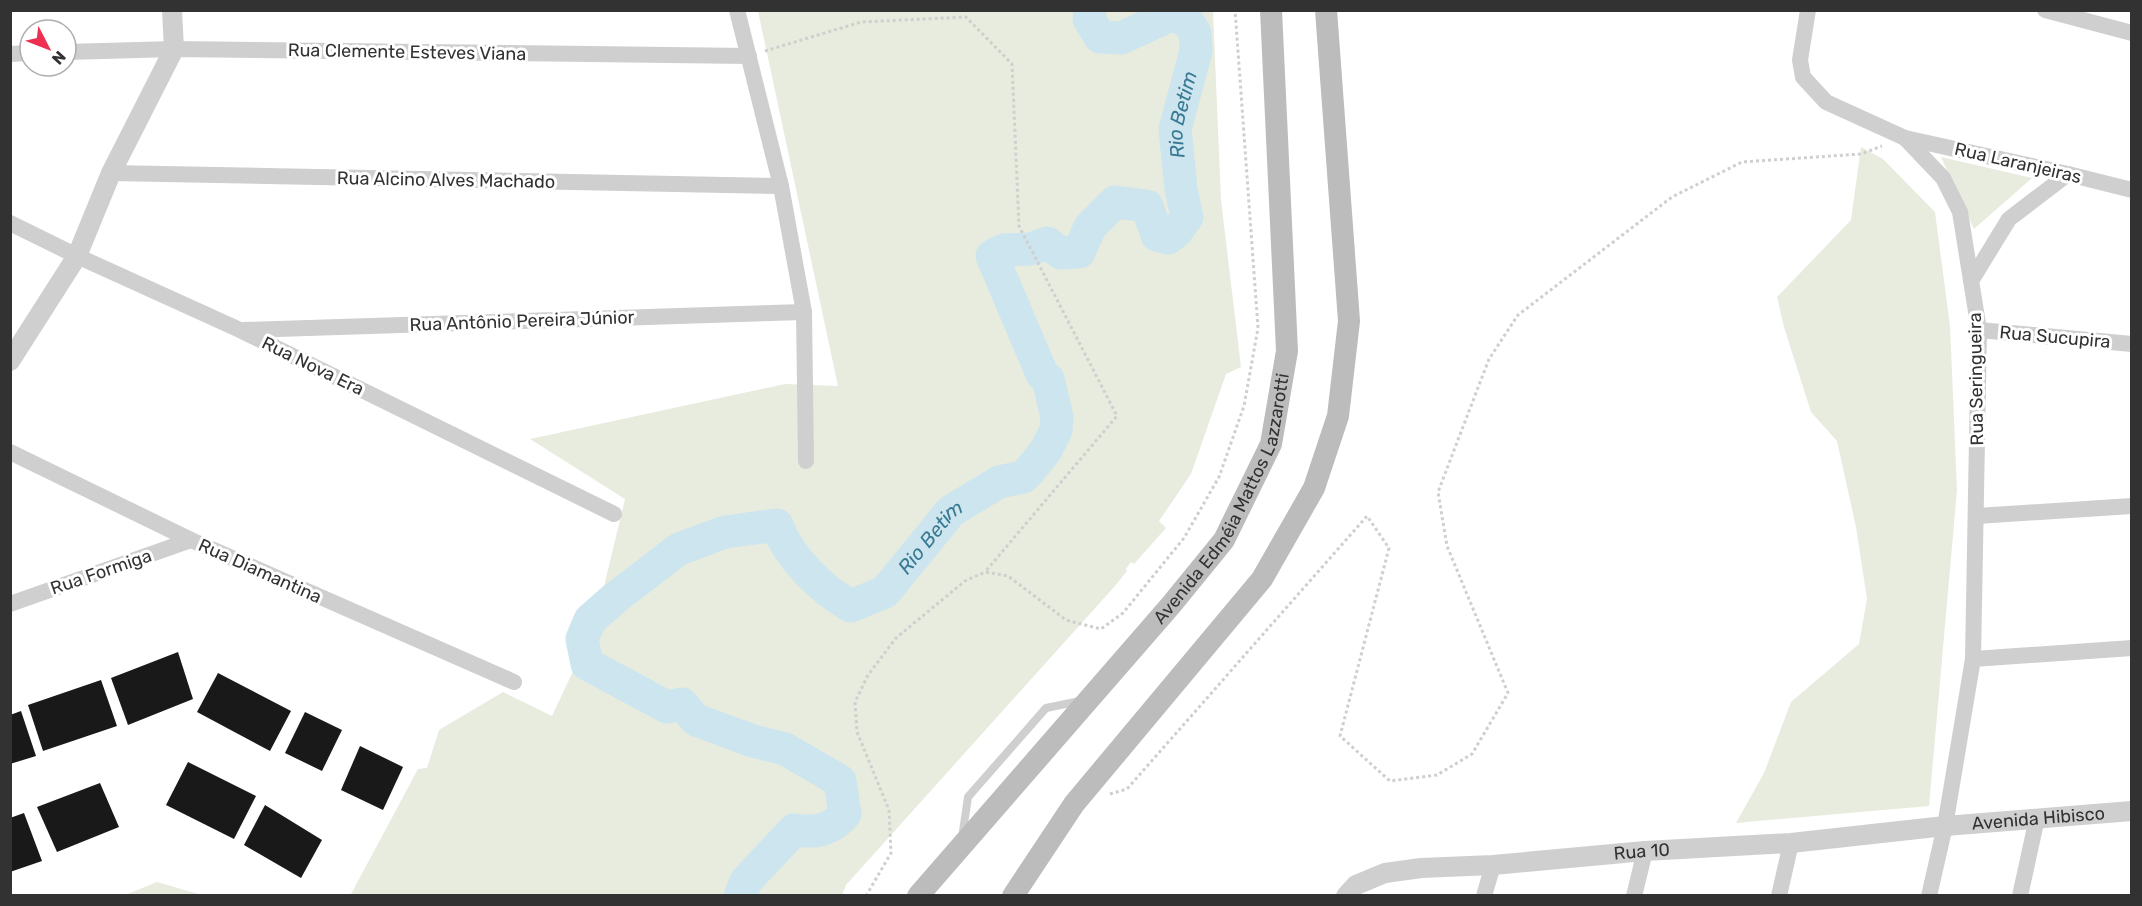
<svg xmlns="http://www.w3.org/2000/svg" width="2142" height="906" font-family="Rubik,sans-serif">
<rect width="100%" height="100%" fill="#fff"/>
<g fill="#e7ecde">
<polygon points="758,11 1213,11 1221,200 1241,367 1226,374 1191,474 1159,521 1166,528 1134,564 1131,562 1126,569 1127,571 1115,586 846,885 842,895 350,896 418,769 427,768 439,730 503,692 552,716 600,614 601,599 625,499 530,439 785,384 838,386"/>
<polygon points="1861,147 1883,159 1935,212 1950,326 1957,490 1929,806 1736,823 1764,773 1791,702 1859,644 1867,599 1856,527 1837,441 1811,412 1784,327 1777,297 1851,220"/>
<polygon points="1941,157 2032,178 1974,229"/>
<polygon points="157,882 202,895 125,895"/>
</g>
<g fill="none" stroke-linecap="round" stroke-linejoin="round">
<path stroke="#cde5ef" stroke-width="33" id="s1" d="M740,896L746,881L794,830C816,833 830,831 845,814L840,781L785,749L753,741L696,720L682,704L667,707L587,664L582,639L590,620L615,598L679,549L725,532L777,525C788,557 822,590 851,606L885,592L951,511L999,482L1023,477L1031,469L1046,450L1056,430L1057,417L1048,379L1042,374L992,256L1004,250L1031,249L1047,243L1061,253L1079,252L1090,227L1115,202L1147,206L1157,235L1168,238L1176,232L1187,217L1181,190L1175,129L1196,51L1195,33L1187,20L1171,15L1121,38L1100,37L1089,19L1090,10"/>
</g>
<g fill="#191919">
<polygon points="178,652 193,699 128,725 111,678"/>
<polygon points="218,673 291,711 270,751 197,712"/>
<polygon points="101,680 117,726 43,751 28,705"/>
<polygon points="21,711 36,756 10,764 10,715"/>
<polygon points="305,712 342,730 322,771 285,753"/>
<polygon points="360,746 403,767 383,810 341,790"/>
<polygon points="188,762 256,796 234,839 166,805"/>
<polygon points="100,783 119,827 57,852 37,807"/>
<polygon points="265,805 322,840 301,878 244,845"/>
<polygon points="24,813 42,861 10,872 10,818"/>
</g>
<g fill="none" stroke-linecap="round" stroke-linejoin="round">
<g stroke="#cfcfcf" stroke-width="3" stroke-dasharray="3 3" stroke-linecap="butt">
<polyline points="765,51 861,22 966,17 1012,64 1019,226 1117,416 985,572"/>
<polyline points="1110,794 1127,789 1367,516 1389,548 1340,736 1390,781 1437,775 1472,754 1508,693 1447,546 1438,492 1489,359 1518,315 1672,197 1742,162 1861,154 1882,146"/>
<polyline points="866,896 891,853 889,810 857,732 855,702 868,675 896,638 965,581 985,572 1008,576 1066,620 1101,629 1123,613 1184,538 1219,477 1244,406 1258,328 1235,10"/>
</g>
<polyline stroke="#cfcfcf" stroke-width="8" points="962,838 968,797 1046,708 1080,701"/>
<g stroke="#cfcfcf" stroke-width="16">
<polyline points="737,10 781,186 804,312 806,461"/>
<polyline points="1808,10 1800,60 1803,77 1826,102 1905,138 1943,178 1960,212 1979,330 1973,659 1945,826 1929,896"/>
<polyline points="2045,10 2132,33"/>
<polyline points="66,52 174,49 749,56"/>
<polyline points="10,54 30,53"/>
<polyline points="1905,138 2068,174 2132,190"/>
<polyline points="111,173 781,186"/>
<polyline points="10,223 77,256 240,330 614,514"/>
<polyline points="1971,281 2009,219 2068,174"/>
<polyline points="244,330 804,312"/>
<polyline points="1979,330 2132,344"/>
<polyline points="10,452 191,540 514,682"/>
<polyline points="1977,516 2132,506"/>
<polyline points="10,604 191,540"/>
<polyline points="1973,659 2132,648"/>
<polyline points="1484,896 1493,865"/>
<polyline points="1634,896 1645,851"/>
<polyline points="1779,896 1791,843"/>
<polyline points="2020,896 2037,818"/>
</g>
<g stroke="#cfcfcf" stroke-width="20">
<polyline points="10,361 77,256 111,173 174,49 172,10"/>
<path id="s2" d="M1346,896L1356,885L1385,873L1421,868L1493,865L1645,851L1791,843L1945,826L2132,811"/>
</g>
<g stroke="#bcbcbc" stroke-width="22">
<path id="s3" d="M918,896L1171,605L1224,540L1271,444L1287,351L1271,10"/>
<polyline points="1013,896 1074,804 1262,579 1314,488 1338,416 1349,321 1326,10"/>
</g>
</g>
<g text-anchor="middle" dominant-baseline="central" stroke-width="6" stroke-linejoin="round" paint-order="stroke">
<g font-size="18" fill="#323232" stroke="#fff">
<text transform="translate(407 52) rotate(1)">Rua Clemente Esteves Viana</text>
<text transform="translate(2018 163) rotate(13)">Rua Laranjeiras</text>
<text transform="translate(446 180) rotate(1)">Rua Alcino Alves Machado</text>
<text transform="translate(522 321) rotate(-2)">Rua Antônio Pereira Júnior</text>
<text transform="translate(2055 337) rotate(5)">Rua Sucupira</text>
<text transform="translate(313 366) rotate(26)">Rua Nova Era</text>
<text transform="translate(1976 379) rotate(-91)">Rua Seringueira</text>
<text stroke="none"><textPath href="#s3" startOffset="506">Avenida Edméia Mattos Lazzarotti</textPath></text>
<text transform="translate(260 571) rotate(24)">Rua Diamantina</text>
<text transform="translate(101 572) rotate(-19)">Rua Formiga</text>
<text stroke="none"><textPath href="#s2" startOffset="702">Avenida Hibisco</textPath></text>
<text stroke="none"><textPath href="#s2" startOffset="304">Rua 10</textPath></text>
</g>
<g font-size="20" font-style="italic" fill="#397a93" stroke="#fff">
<text stroke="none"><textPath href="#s1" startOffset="1664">Rio Betim</textPath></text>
<text stroke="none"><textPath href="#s1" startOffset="942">Rio Betim</textPath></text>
</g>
</g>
<rect width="2142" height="906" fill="none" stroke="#323232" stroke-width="24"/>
<g transform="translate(48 48) rotate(132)"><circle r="28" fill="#ffffff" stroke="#adadad" stroke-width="1.5"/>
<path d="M0-4.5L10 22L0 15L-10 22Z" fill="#ed3052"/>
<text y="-9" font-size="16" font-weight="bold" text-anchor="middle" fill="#323232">N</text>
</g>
</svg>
